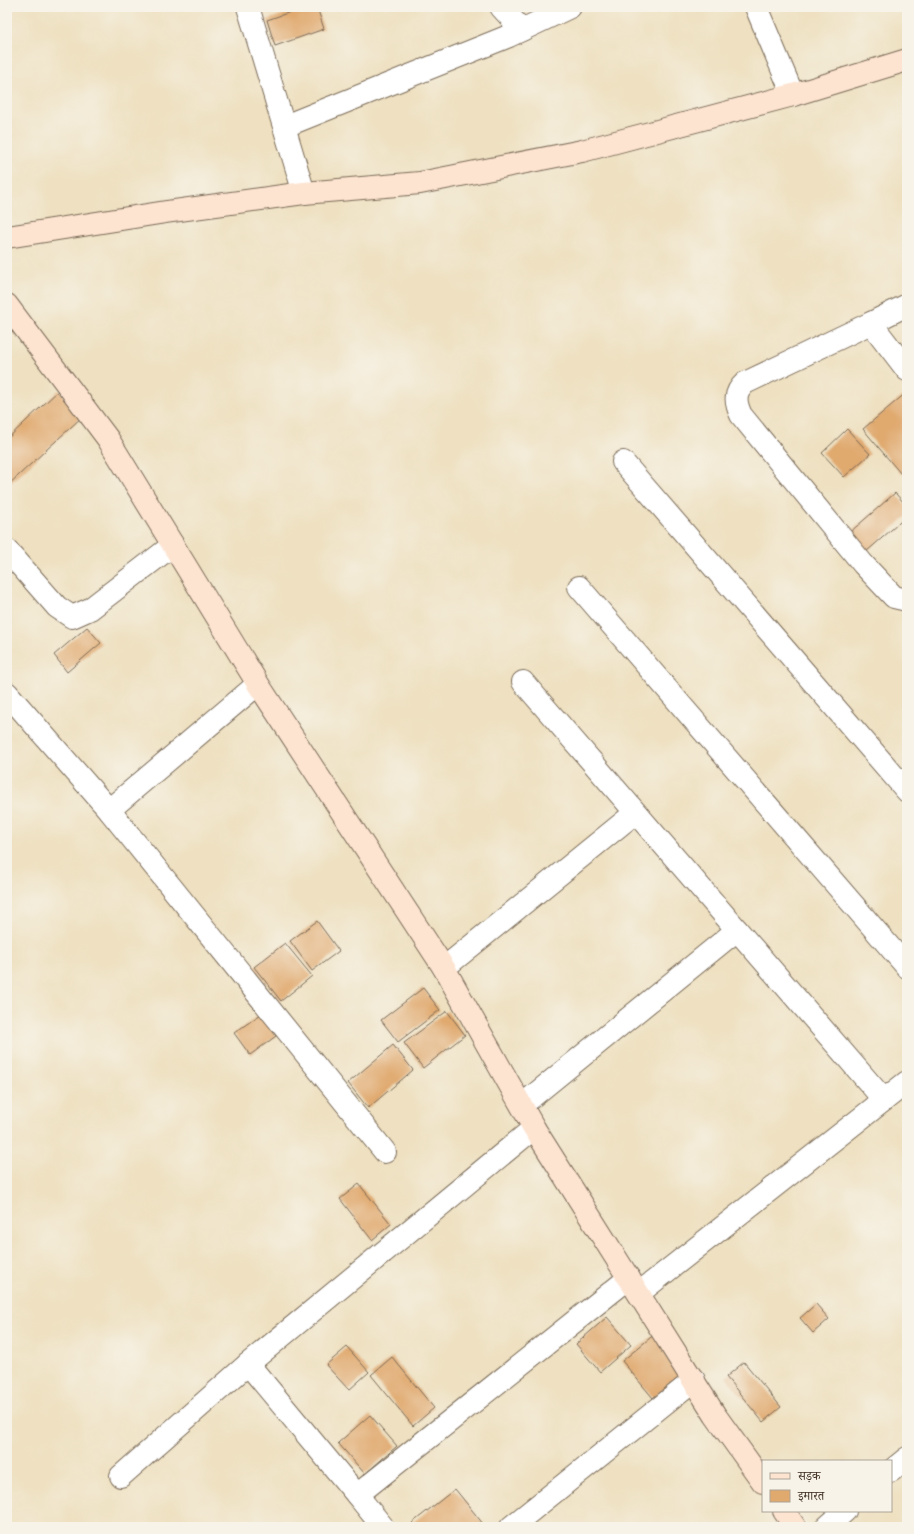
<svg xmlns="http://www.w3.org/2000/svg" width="914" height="1534" font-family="'Sorts Mill Goudy','Noto Serif Devanagari',serif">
<rect width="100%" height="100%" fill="#f7f3e8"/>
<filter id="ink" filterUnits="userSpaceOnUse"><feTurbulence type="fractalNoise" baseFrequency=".025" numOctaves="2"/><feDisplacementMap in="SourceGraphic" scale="8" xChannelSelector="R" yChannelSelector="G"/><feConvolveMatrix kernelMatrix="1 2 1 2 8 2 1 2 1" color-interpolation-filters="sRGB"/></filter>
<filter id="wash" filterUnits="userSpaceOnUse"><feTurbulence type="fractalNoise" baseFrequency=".012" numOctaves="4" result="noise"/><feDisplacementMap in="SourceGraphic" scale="16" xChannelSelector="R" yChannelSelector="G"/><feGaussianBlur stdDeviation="0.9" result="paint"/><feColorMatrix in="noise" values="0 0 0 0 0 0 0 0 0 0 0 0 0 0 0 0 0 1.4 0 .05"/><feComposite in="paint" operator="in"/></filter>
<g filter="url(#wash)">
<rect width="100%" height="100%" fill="#eee0c0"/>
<g id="blocks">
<g fill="#e0a96e">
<polygon points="305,7 317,7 324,29 275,46 267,20"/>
<polygon points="59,390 83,416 7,486 7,439"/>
<polygon points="907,392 907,468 901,474 863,429"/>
<polygon points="847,429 870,454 844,477 822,453"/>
<polygon points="895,493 907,506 907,516 866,552 849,533"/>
<polygon points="87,627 101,643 67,672 54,655"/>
<polygon points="317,921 339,951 312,971 290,941"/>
<polygon points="285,943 312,976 281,1001 254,967"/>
<polygon points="423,988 440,1010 398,1042 381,1020"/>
<polygon points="447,1011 465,1035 423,1068 404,1043"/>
<polygon points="261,1014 276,1036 250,1055 234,1033"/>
<polygon points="393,1045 413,1070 368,1108 348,1083"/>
<polygon points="359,1184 391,1224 372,1240 340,1199"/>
<polygon points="816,1304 829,1319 813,1333 800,1318"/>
<polygon points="607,1317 631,1345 600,1372 576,1344"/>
<polygon points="656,1333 687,1371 653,1398 622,1361"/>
<polygon points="347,1347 369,1372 349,1390 326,1365"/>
<polygon points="392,1357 434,1408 413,1426 371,1375"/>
<polygon points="744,1362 781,1407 763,1422 726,1377"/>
<polygon points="370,1415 397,1446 365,1474 338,1443"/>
<polygon points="455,1489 484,1525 482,1527 415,1527 412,1523"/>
</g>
</g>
</g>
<g filter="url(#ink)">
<use href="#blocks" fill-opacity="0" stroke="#7a6a57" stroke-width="1"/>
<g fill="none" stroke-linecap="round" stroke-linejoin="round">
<defs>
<g id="street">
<polyline points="248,7 304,193"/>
<polyline points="501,7 522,30"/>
<polyline points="756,7 793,95"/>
<polyline points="285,126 509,36 570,7"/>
<polyline points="871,323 907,305"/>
<path d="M907,370L871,323L745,383C734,393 735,402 741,415L863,564L894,597L907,600"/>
<polyline points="623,462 907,791"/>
<polyline points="7,550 57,607 72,617 90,609 173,545"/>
<polyline points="579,587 907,967"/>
<polyline points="523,682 884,1100"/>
<polyline points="7,693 109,810 258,684"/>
<polyline points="109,810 385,1152"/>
<polyline points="444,968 635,813"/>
<polyline points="522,1105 737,930"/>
<polyline points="639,1293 907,1082"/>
<polyline points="248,1364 357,1495 629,1278"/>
<polyline points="891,1471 907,1458"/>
<polyline points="121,1476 248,1364 534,1128"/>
<polyline points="357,1495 383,1527"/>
<polyline points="511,1527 694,1380"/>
<polyline points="827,1527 845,1511"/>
</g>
<g id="secondary">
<polyline points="7,237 166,212 304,193 420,183 582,151 793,95 907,60"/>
<polyline points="7,305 108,439 258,684 444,968 534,1128 715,1415 763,1482"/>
<polyline points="784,1511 795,1527"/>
</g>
</defs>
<use href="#street" stroke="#7a6a57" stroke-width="24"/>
<use href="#secondary" stroke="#7a6a57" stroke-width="24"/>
<use href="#street" stroke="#fff" stroke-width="22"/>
<use href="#secondary" stroke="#fde4d1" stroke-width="22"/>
</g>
</g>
<rect width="914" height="1534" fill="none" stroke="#f7f3e8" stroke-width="24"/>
<rect x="762" y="1460" width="130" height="52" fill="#f7f3e8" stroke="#aca397"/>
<rect x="770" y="1473" width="20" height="6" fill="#fde4d1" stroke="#aca397"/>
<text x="798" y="1480" font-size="12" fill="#3b2a1e">सड़क</text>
<rect x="770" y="1490" width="20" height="12" fill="#e0a96e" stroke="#aca397"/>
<text x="798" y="1500" font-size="12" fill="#3b2a1e">इमारत</text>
</svg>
